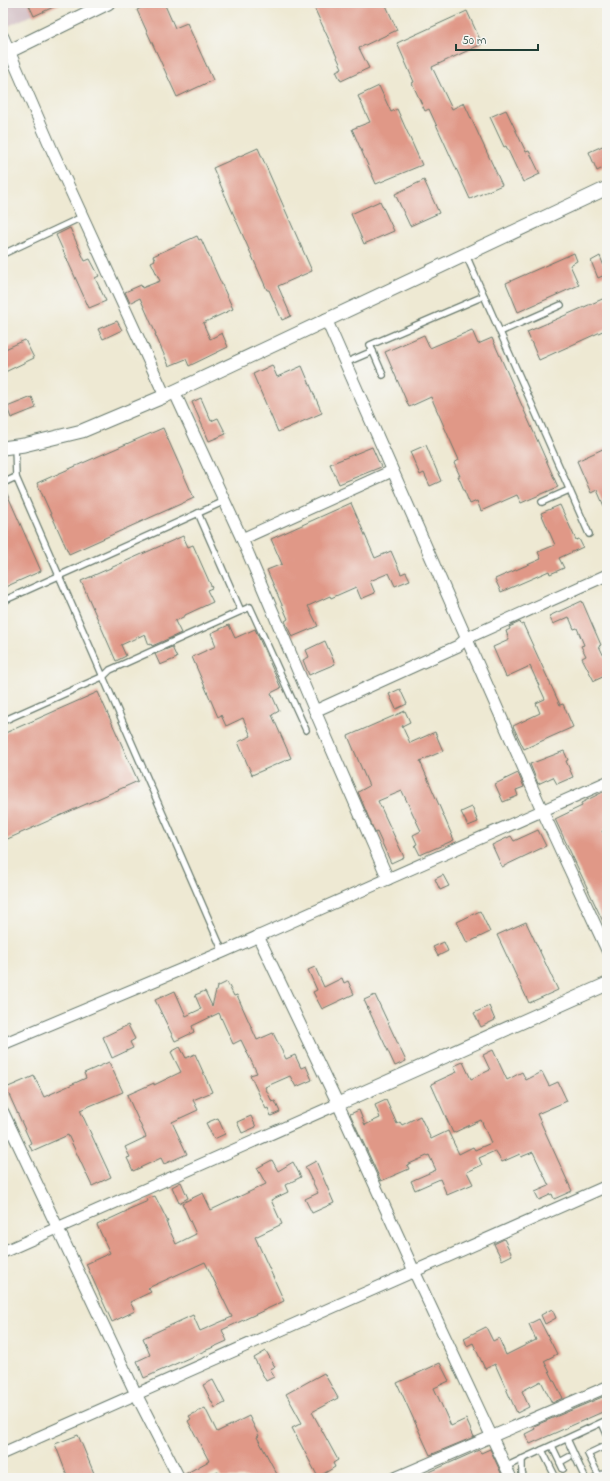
<svg xmlns="http://www.w3.org/2000/svg" width="610" height="1481" font-family="'Indie Flower',sans-serif">
<rect width="100%" height="100%" fill="#f6f6f2"/>
<filter id="ink" filterUnits="userSpaceOnUse"><feTurbulence type="fractalNoise" baseFrequency=".025" numOctaves="2"/><feDisplacementMap in="SourceGraphic" scale="8" xChannelSelector="R" yChannelSelector="G"/><feConvolveMatrix kernelMatrix="1 2 1 2 8 2 1 2 1" color-interpolation-filters="sRGB"/></filter>
<filter id="wash" filterUnits="userSpaceOnUse"><feTurbulence type="fractalNoise" baseFrequency=".012" numOctaves="4" result="noise"/><feDisplacementMap in="SourceGraphic" scale="16" xChannelSelector="R" yChannelSelector="G"/><feGaussianBlur stdDeviation="0.9" result="paint"/><feColorMatrix in="noise" values="0 0 0 0 0 0 0 0 0 0 0 0 0 0 0 0 0 1.4 0 .05"/><feComposite in="paint" operator="in"/></filter>
<g filter="url(#wash)">
<rect width="100%" height="100%" fill="#eee9d3"/>
<polygon fill="#d2bec4" points="3,3 57,3 4,28"/>
<g id="blocks">
<g fill="#e09887">
<polygon points="28,3 62,3 34,16"/>
<polygon points="151,3 164,3 175,28 187,23 213,80 177,97 137,10"/>
<polygon points="312,3 385,3 397,30 359,48 369,68 341,81 336,71 342,68"/>
<polygon points="467,11 482,44 432,67 452,109 464,103 502,185 470,199 429,109 425,111 412,83 414,82 397,43"/>
<polygon points="379,86 391,112 397,109 422,165 376,184 352,129 370,122 358,96"/>
<polygon points="506,110 526,152 529,151 540,174 523,182 506,146 504,147 490,117"/>
<polygon points="607,144 607,166 597,171 589,152"/>
<polygon points="258,148 312,271 278,286 291,316 282,320 269,290 267,290 213,168"/>
<polygon points="424,180 439,213 410,226 395,194"/>
<polygon points="380,201 394,231 364,244 351,214"/>
<polygon points="70,228 85,261 90,259 99,276 95,278 106,301 89,308 56,235"/>
<polygon points="197,236 199,240 201,239 233,309 203,323 210,339 222,333 228,347 189,366 186,359 169,366 155,334 156,334 140,298 130,303 125,292 141,285 142,288 160,281 151,262 155,260 153,256"/>
<polygon points="574,253 577,261 570,265 579,285 518,312 506,283"/>
<polygon points="600,256 607,274 598,278 591,261"/>
<polygon points="607,297 607,329 539,360 527,332"/>
<polygon points="117,321 122,330 103,339 98,329"/>
<polygon points="472,330 478,344 492,338 558,487 521,503 517,495 481,511 477,501 470,504 458,476 460,476 454,463 459,460 431,397 409,407 385,352 424,335 430,348"/>
<polygon points="25,340 34,358 3,373 3,350"/>
<polygon points="272,365 277,377 302,366 322,413 278,432 253,374"/>
<polygon points="32,397 36,408 11,418 7,407"/>
<polygon points="201,398 211,421 218,418 226,434 209,441 192,402"/>
<polygon points="163,428 194,498 69,554 37,483"/>
<polygon points="426,445 441,481 430,486 424,473 420,475 410,452"/>
<polygon points="372,447 381,467 339,484 330,464"/>
<polygon points="607,447 607,513 597,490 591,493 577,461"/>
<polygon points="3,487 4,487 41,571 3,588"/>
<polygon points="351,503 375,558 391,551 401,574 406,572 410,580 395,586 389,573 370,581 375,593 361,599 356,587 331,598 330,596 308,606 318,626 292,637 285,621 288,619 267,570 282,564 271,539"/>
<polygon points="560,505 576,540 579,539 583,547 559,558 564,568 550,574 549,571 501,592 495,579 541,559 538,552 555,545 541,513"/>
<polygon points="183,536 188,547 193,545 212,588 207,590 213,602 185,615 185,616 175,621 181,633 168,639 152,646 151,644 149,645 145,634 121,645 126,656 116,661 81,581"/>
<polygon points="582,601 601,645 599,646 607,663 604,665 607,675 594,681 582,658 586,656 581,646 584,645 577,628 574,629 569,617 553,624 549,616"/>
<polygon points="520,622 521,625 523,624 560,705 563,704 573,727 524,749 513,726 540,713 536,703 545,699 530,666 506,677 493,647 509,640 506,631 510,629 509,627"/>
<polygon points="229,625 235,638 255,629 281,688 271,693 279,711 272,715 291,758 252,775 238,742 251,736 243,718 226,726 221,715 218,717 192,657 216,646 211,633"/>
<polygon points="325,641 335,664 309,675 303,660 309,657 306,650"/>
<polygon points="172,647 177,658 160,665 155,654"/>
<polygon points="400,689 407,704 396,709 389,694"/>
<polygon points="98,692 138,781 3,841 3,734"/>
<polygon points="405,711 410,722 402,726 410,743 435,732 443,751 420,761 454,840 420,855 415,845 417,844 413,835 421,831 402,791 378,801 404,857 391,863 377,832 375,833 358,792 369,786 348,736"/>
<polygon points="564,751 568,760 566,761 573,777 557,784 553,777 538,784 530,764"/>
<polygon points="518,773 524,787 516,790 518,796 503,802 495,784"/>
<polygon points="607,790 607,828 602,831 607,841 607,930 555,819 582,806 581,803"/>
<polygon points="472,807 478,822 468,826 461,812"/>
<polygon points="538,830 546,846 502,867 492,845 511,836 514,841"/>
<polygon points="443,875 449,886 440,890 435,879"/>
<polygon points="480,911 490,932 467,943 457,922"/>
<polygon points="526,922 558,990 529,1003 497,935"/>
<polygon points="444,942 448,951 438,956 433,947"/>
<polygon points="315,967 324,987 342,978 344,983 348,981 354,994 322,1009 313,992 317,990 308,970"/>
<polygon points="227,982 234,996 237,995 257,1040 273,1033 286,1059 295,1055 301,1068 306,1066 312,1080 296,1087 290,1076 265,1087 272,1102 275,1101 280,1112 271,1116 268,1108 266,1109 250,1075 257,1073 241,1040 233,1044 219,1013 192,1026 194,1032 175,1041 155,1000 175,991 186,1016 201,1009 195,995 205,991 212,1006 217,987"/>
<polygon points="375,995 406,1061 395,1066 364,1000"/>
<polygon points="489,1006 495,1020 481,1027 474,1013"/>
<polygon points="128,1025 135,1039 130,1042 133,1048 112,1058 103,1037"/>
<polygon points="180,1047 186,1058 195,1054 212,1092 193,1100 198,1110 172,1122 187,1154 164,1164 161,1158 133,1171 127,1158 130,1157 125,1147 146,1137 127,1095 154,1083 154,1085 181,1072 171,1052"/>
<polygon points="493,1050 507,1080 522,1072 526,1080 542,1072 549,1086 558,1082 567,1101 537,1114 572,1191 554,1199 552,1194 539,1200 535,1192 549,1186 533,1152 521,1157 520,1154 502,1162 495,1151 479,1158 482,1165 467,1172 473,1184 447,1195 440,1179 415,1190 411,1181 436,1170 429,1155 407,1165 409,1169 381,1181 350,1114 359,1110 365,1125 380,1118 375,1105 386,1100 397,1124 400,1122 402,1125 420,1116 431,1139 448,1131 459,1154 473,1147 475,1150 491,1143 481,1120 453,1133 431,1084 457,1072 454,1066 463,1062 471,1079 490,1070 483,1055"/>
<polygon points="109,1062 123,1092 80,1110 111,1177 92,1186 68,1135 32,1151 29,1144 31,1143 6,1088 34,1076 44,1097 86,1078 84,1073"/>
<polygon points="251,1116 256,1127 242,1133 237,1122"/>
<polygon points="218,1118 225,1134 214,1139 206,1123"/>
<polygon points="272,1160 278,1171 293,1162 301,1177 285,1185 288,1192 271,1200 282,1224 255,1237 284,1301 222,1330 227,1341 144,1378 137,1361 150,1355 143,1338 193,1315 200,1331 232,1317 205,1262 148,1288 151,1292 130,1302 135,1311 112,1322 86,1264 110,1253 97,1225 127,1211 127,1210 148,1201 147,1199 155,1196 168,1222 166,1222 176,1244 196,1234 182,1203 203,1193 211,1210 266,1184 257,1168"/>
<polygon points="316,1161 334,1203 312,1213 305,1199 318,1193 305,1167"/>
<polygon points="181,1182 188,1198 179,1203 172,1187"/>
<polygon points="504,1239 512,1255 502,1260 494,1244"/>
<polygon points="552,1309 556,1318 545,1324 541,1315"/>
<polygon points="539,1319 557,1354 544,1361 563,1398 552,1403 541,1381 522,1391 529,1407 517,1413 495,1364 485,1369 473,1343 467,1346 464,1338 486,1327 493,1341 499,1338 506,1355 536,1340 529,1324"/>
<polygon points="266,1351 275,1367 270,1369 274,1377 266,1381 254,1358"/>
<polygon points="440,1363 449,1381 434,1388 451,1426 466,1419 474,1437 430,1455 397,1383"/>
<polygon points="324,1373 338,1398 312,1412 338,1460 333,1463 335,1467 318,1477 292,1428 302,1423 286,1394"/>
<polygon points="213,1380 225,1403 215,1408 203,1385"/>
<polygon points="607,1395 607,1410 530,1444 525,1434 535,1429 534,1426"/>
<polygon points="205,1408 217,1432 249,1416 259,1436 257,1437 279,1478 221,1478 218,1472 207,1478 186,1478 185,1474 209,1461 188,1421 191,1419 189,1416"/>
<polygon points="78,1435 96,1478 68,1478 55,1444"/>
<polygon points="490,1449 502,1475 499,1476 500,1478 416,1478 479,1450 481,1453"/>
</g>
</g>
</g>
<g filter="url(#ink)">
<use href="#blocks" fill-opacity="0" stroke="#67796c" stroke-width="1"/>
<g fill="none" stroke-linecap="round" stroke-linejoin="round">
<defs>
<g id="service">
<polyline points="3,254 82,217"/>
<polyline points="466,255 589,534"/>
<polyline points="500,332 561,305"/>
<polyline points="345,363 373,351"/>
<polyline points="383,375 370,345 484,296"/>
<polyline points="15,446 16,477 223,952"/>
<polyline points="3,483 16,477"/>
<polyline points="542,502 569,490"/>
<polyline points="198,513 241,611"/>
<polyline points="3,601 225,501"/>
<polyline points="3,721 104,676 110,670 250,607 306,730"/>
<polyline points="602,1423 607,1434"/>
<polyline points="567,1439 585,1478"/>
<polyline points="552,1446 563,1469"/>
<polyline points="542,1450 556,1478"/>
<polyline points="522,1459 522,1473 524,1478"/>
<polyline points="560,1462 569,1457"/>
<polyline points="505,1467 607,1420"/>
<polyline points="599,1476 588,1454 607,1445"/>
<polyline points="595,1478 607,1472"/>
</g>
<g id="minor">
<polyline points="3,37 52,150 165,396"/>
<polyline points="326,319 542,810 607,950"/>
<polyline points="174,391 242,539 315,711 388,879"/>
<polyline points="242,539 392,471"/>
<polyline points="315,711 458,646 467,638 607,575"/>
<polyline points="258,936 338,1104 414,1271 511,1478"/>
<polyline points="3,1044 223,952 607,782"/>
<polyline points="3,1112 136,1394 179,1478"/>
<polyline points="3,1252 338,1104"/>
<polyline points="3,1453 607,1186"/>
<polyline points="395,1478 607,1387"/>
</g>
<g id="tertiary">
<polyline points="10,51 108,3"/>
<polyline points="3,448 24,445 82,431 165,396 607,188"/>
<polyline points="338,1104 607,984"/>
</g>
</defs>
<use href="#service" stroke="#67796c" stroke-width="8"/>
<use href="#minor" stroke="#67796c" stroke-width="13"/>
<use href="#tertiary" stroke="#67796c" stroke-width="15"/>
<use href="#service" stroke="#fff" stroke-width="5.5"/>
<use href="#minor" stroke="#fff" stroke-width="11"/>
<use href="#tertiary" stroke="#fff" stroke-width="13"/>
</g>
</g>
<rect width="610" height="1481" fill="none" stroke="#f6f6f2" stroke-width="16"/>
<path d="M456 44v6h82v-6" fill="none" stroke="#1f3d34" stroke-width="2"/>
<text x="462" y="44" font-size="12" fill="#1f3d34" stroke="#f6f6f2" stroke-width="3" paint-order="stroke">50 m</text>
</svg>
